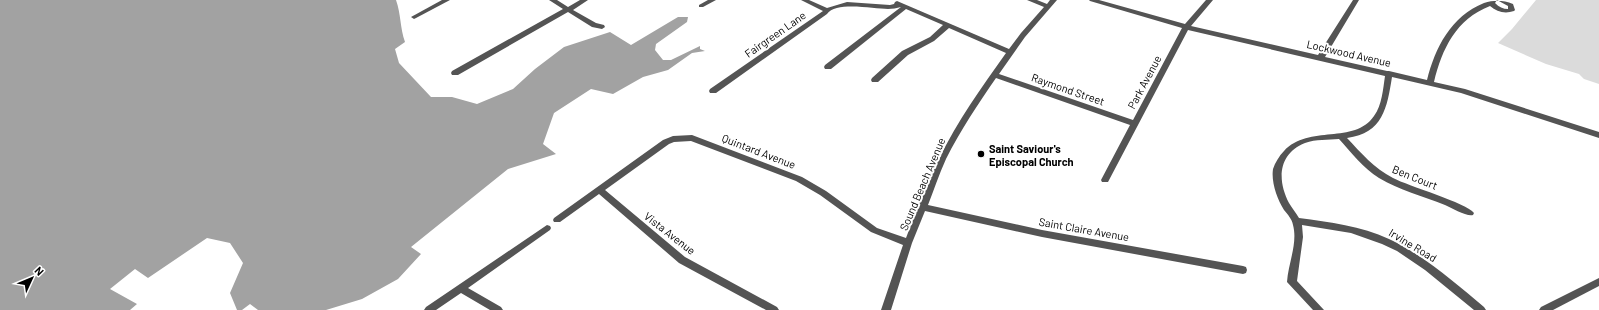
<svg xmlns="http://www.w3.org/2000/svg" width="1599" height="310" font-family="Barlow,sans-serif">
<rect width="100%" height="100%" fill="#fff"/>
<polygon fill="#dbdbdb" points="1536,0 1599,0 1599,84 1584,79 1579,74 1546,64 1498,43 1512,29"/>
<path fill="#a2a2a2" d="M0,0H396C401,14 400,28 405,42L395,49L399,63L431,97H452L477,104L513,89L535,69L564,47L610,32L631,45L678,17H688L687,22L656,44L655,50L663,60H671L700,46V49L705,51L692,53L668,70L643,77L613,94L591,89L554,113L543,144L556,154L508,169L411,247L421,254L398,279L362,299L326,310H258L250,304L242,310H237L230,293L243,263L230,243L207,238L148,278L135,269L110,289L137,304L130,310H0Z"/>
<g fill="none" stroke-linecap="round" stroke-linejoin="round">
<g fill="#545454" fill-rule="evenodd">
<polygon points="442,0 450,0 416,18 414,19 411,17"/>
<polygon points="549,0 557,0 568,7 580,0 588,0 573,10 596,23 604,25 605,27 602,29 592,27 568,12 458,75 452,75 451,73 452,71 563,9"/>
<polygon points="708,0 716,0 703,7 699,7 699,5"/>
<path d="M801,0H809L827,8L847,2L890,5L894,4L895,2L897,1L1009,49L1021,33L1044,7L1027,0H1037L1047,4L1050,0H1057L1025,37L999,74L1133,120L1182,28L1090,1L1089,0H1099L1185,24L1206,0H1213L1191,26L1318,55L1353,0H1359L1325,57L1387,71H1389L1427,80C1435,48 1451,16 1484,3C1494,0 1503,0 1513,4L1515,10L1514,11C1505,14 1497,12 1490,6C1456,19 1442,49 1434,82L1465,89L1599,132V138L1461,93L1392,77C1387,108 1383,133 1347,138C1361,153 1374,168 1393,178C1408,186 1467,203 1474,213L1473,215C1467,217 1452,208 1445,205C1423,196 1399,190 1379,178C1363,168 1351,152 1339,139C1328,140 1316,139 1305,143C1278,154 1277,180 1289,203C1292,208 1296,213 1299,218C1330,222 1361,226 1389,239C1425,256 1454,282 1484,307L1486,310H1474L1425,270L1397,251L1382,244L1351,233L1302,225L1303,237L1297,281L1324,310H1313L1287,282C1288,264 1298,243 1293,225C1292,219 1288,215 1284,210C1277,199 1271,182 1273,169C1275,163 1279,156 1284,151C1309,124 1354,145 1374,116C1382,105 1383,89 1385,76L1188,30L1108,182H1102L1101,180L1130,125L996,78C978,104 960,131 946,159C939,174 934,190 928,205L1042,230L1243,266L1246,267L1247,270L1246,273L1243,274L1042,237L925,211L912,243L891,310H881L903,245L871,232L820,195L796,181L691,141L674,142L669,144L605,190L685,257L777,307L779,310H766L679,263L599,194L560,222H554L553,220L554,218L663,140L673,136L692,135L802,177L826,191L877,228L906,238C916,212 926,184 939,159C957,121 982,87 1006,53L949,28L934,41L908,55L878,82H872L871,80L872,78L902,51L930,37L943,25L906,9L831,69H825L824,67L825,65L901,7C897,8 892,9 888,9C874,9 836,1 827,14L716,93H710L709,91L710,89L823,11ZM1497,0L1508,6V9C1503,9 1499,7 1495,3Z"/>
<polygon points="547,225 550,226 551,228 550,230 468,288 501,307 503,310 490,310 461,293 436,310 424,310 426,307"/>
<polygon points="1599,278 1599,286 1553,310 1539,310 1541,307"/>
</g>
</g>
<circle fill="#000" stroke="#fff" stroke-width="1.5" cx="981" cy="154" r="4"/>
<g text-anchor="middle" dominant-baseline="central" stroke-width="4" stroke-linejoin="round" paint-order="stroke">
<g font-size="11" fill="#000" stroke="#fff">
<text transform="translate(775 34) rotate(-35)">Fairgreen Lane</text>
<text transform="translate(1349 53) rotate(13)">Lockwood Avenue</text>
<text transform="translate(1144 82) rotate(-62)">Park Avenue</text>
<text transform="translate(1068 89) rotate(19)">Raymond Street</text>
<text transform="translate(759 151) rotate(21)">Quintard Avenue</text>
<text transform="translate(1415 177) rotate(22)">Ben Court</text>
<text transform="translate(922 184) rotate(-67)">Sound Beach Avenue</text>
<text transform="translate(1084 229) rotate(10)">Saint Claire Avenue</text>
<text transform="translate(670 233) rotate(38)">Vista Avenue</text>
<text transform="translate(1413 245) rotate(31)">Irvine Road</text>
</g>
<g font-size="11" font-weight="bold" fill="#000" stroke="#fff" text-anchor="start">
<text x="989" y="148">Saint Saviour's<tspan x="989" dy="13">Episcopal Church</tspan></text>
</g>
</g>
<g transform="translate(32 278) rotate(46)" stroke="#ffffff" stroke-width="3" paint-order="stroke">
<path d="M0-3L7 15L0 10L-7 15Z" fill="#000000"/>
<text y="-6" font-size="11" font-weight="bold" text-anchor="middle" fill="#000000">N</text>
</g>
</svg>
